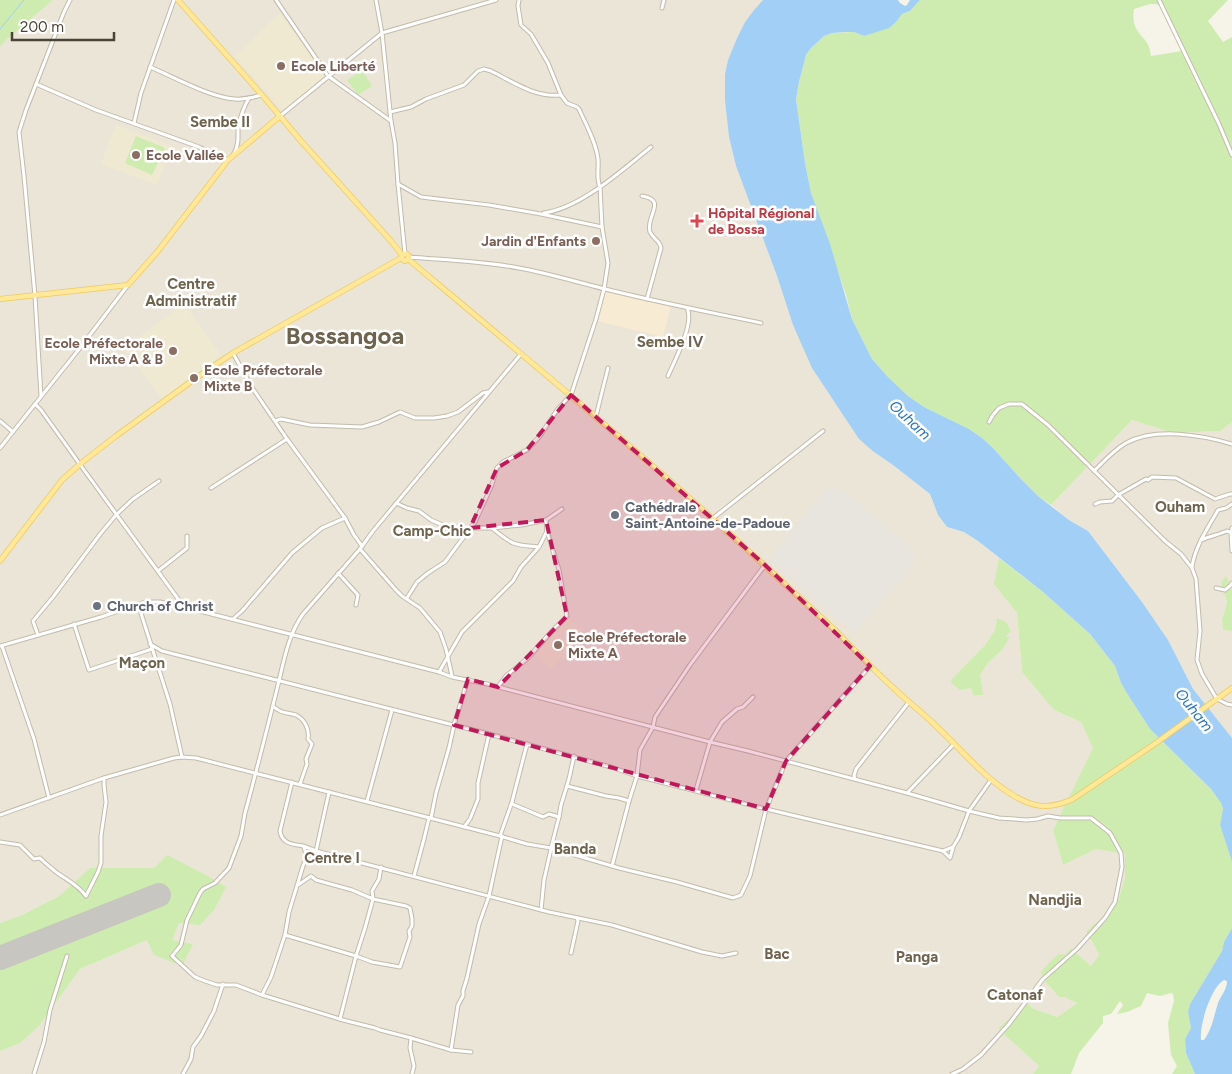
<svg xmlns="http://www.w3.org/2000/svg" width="1232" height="1074" font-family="Figtree,sans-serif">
<rect width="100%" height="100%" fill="#f6f3e9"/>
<g fill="#eae5d7" fill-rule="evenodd">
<path d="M53,0H763L754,10L745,22L737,38L728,60L725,74V101L729,137L736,166L777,276L793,325L874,452L893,465L930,494L938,515L947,527L964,532L978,541L999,558L995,584L1017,613L1022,672L1054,710L1081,722L1094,749L1053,830L1063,865L1096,849L1125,853V878L1118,901L1105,923L1090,940L1096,947L1099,955L1091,966L1077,953L1065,955L1043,979L1059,997H1065L1078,1002L1057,1017L1032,1008L998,1029L1039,1066L1033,1074H0V1051L20,1043L39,1026L80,969L147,940L193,944L171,940L179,923L154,868H90L59,896L22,915L0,923V47L6,40ZM997,618L1006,622L1011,629L1006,637L1001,651L988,663L980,675L973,695L971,688L952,679L985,645L995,630Z"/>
<polygon points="1132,420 1173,433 1220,431 1232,422 1232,590 1226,577 1227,602 1222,620 1223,630 1232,631 1232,738 1193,689 1168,640 1142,602 1088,531 1069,520 1051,505"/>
</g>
<polygon fill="#f8ebd4" points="605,291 671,306 663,337 597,321"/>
<polygon fill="#e8e4de" points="831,488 843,489 847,493 911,548 914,555 912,566 855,633 769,560 825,490"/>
<g fill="#f0e9d2">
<polygon points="280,13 325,76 283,111 235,56"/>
<polygon points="116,125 172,146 157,185 101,164"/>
<polygon points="184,304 221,355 162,399 124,348"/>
<polygon points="568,618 584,632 551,670 535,655"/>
</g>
<g fill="#ceecb0" fill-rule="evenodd">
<polygon points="0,0 53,0 6,40 0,47"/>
<path d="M920,0H1228L1208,21L1223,42L1232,37V422L1220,431L1173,433L1132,420L1051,505L1038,496L1021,479L993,448L982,438L969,429L924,407L908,396L888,377L872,359L852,319L846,295L811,193L805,163L796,99L799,82L806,55L811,48L824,36L832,33L854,32L864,36L897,21L902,14L910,11ZM1150,4H1156L1159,5L1182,51L1151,56C1149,40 1144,41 1137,30C1133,24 1133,15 1134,9Z"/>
<polygon points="362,70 372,86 358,95 347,80"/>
<polygon points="136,136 165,148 152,175 125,163"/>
<path d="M999,558L1043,592L1090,634L1115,666L1121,683L1128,695L1150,729L1211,789L1221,803L1223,809L1220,825L1232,862V928L1224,942L1222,951L1216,961L1190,1004L1188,1012L1191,1028L1185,1039L1186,1053L1195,1074H1172L1177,1066L1171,1055L1169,1035L1168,1023L1174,1001L1173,994L1171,993L1160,996L1147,993L1141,1006L1127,1012L1117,1014L1123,1005L1120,1001L1111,1014L1103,1016V1023L1079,1053L1071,1074H1033L1039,1066L998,1029L1027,1002L1032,1008L1057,1017L1077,1003L1065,997H1059L1043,979L1041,972L1052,960L1059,954L1065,955L1071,948L1091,966L1099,955C1096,946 1090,940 1086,932L1098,921L1105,923L1118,901L1125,878V854L1096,849L1063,865L1053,830L1093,748L1081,722L1054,710L1022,672L1017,613L994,584Z"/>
<polygon points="1226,576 1232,590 1232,631 1223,630 1222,620 1227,602 1221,583"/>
<polygon points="997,618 1006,622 1011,630 1006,637 1010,637 1001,651 988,663 980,675 983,695 973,695 971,688 960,690 951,683 952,679 985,645 995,630"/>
<polygon points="167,855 206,875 226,887 214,910 200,925 179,923 172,940 193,944 182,966 154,955 147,940 80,969 39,1026 20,1043 0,1051 0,923 22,915 59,896 90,868 154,868"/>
</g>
<g fill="#a2cff6" fill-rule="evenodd">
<polygon points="763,0 898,0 900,3 905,6 907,5 910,0 920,0 910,11 902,14 897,21 889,28 864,36 854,32 846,32 832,33 824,36 811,48 806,55 799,82 796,99 805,163 811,193 830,244 852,319 872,359 888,377 908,396 924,407 969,429 982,438 993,448 1021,479 1038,496 1069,520 1088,531 1142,602 1168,640 1193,689 1232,738 1232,862 1220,825 1223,809 1221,803 1211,789 1150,729 1128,695 1121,683 1115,666 1090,634 1043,592 978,541 964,532 947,527 938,515 930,494 893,465 874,452 859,439 812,368 793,325 777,276 736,166 729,137 725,101 725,74 728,60 737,38 745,22 754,10"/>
<path d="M1232,928V1074H1195L1186,1053L1185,1039L1191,1028L1188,1012L1190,1004L1216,961L1222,951L1224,942ZM1224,980L1227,981C1227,990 1221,995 1218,1003C1214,1016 1212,1029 1204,1040H1201C1199,1026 1211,987 1224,980Z"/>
</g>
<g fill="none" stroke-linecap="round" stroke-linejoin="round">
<polyline stroke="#a2cff6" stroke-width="1" points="0,29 24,0"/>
<polyline stroke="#c8c6c1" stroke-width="24" points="0,958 159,895"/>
<defs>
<g id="minor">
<polyline points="276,0 328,76 391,121"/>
<polyline points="376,0 382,33 391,121 395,143 398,184 405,254"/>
<polyline points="1159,0 1219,124 1232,155"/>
<polyline points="662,8 664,0"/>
<path d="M150,67C174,77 209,97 235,99C244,100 253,97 262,95"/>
<polyline points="36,84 96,110 199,147 228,160"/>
<path d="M390,112L411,107L426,99L464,85L478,71L484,69L491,71C513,82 536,98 561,95"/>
<polyline points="280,116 382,33 496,0"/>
<polyline points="134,123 141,93 174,0"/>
<path d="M234,153C239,146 238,137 238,129C240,118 243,108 249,98"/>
<polyline points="398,184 421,197 489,205 541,214 602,227"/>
<path d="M642,196C668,200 645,217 650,232C653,239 660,240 661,248L647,299"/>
<path d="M544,213C581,208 622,170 651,147"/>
<path d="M409,257C446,260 483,261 519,268C548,273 576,282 605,289C657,302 709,312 761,323"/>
<polyline points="233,353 251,386 287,439 345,518 354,535 362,546"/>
<path d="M668,376C674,362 695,323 687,308"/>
<polyline points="41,396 35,296 24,176 19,132 26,110 64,12 70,0"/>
<polyline points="35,404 41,410 84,470 184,607"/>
<polyline points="596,416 608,368"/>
<polyline points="0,421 13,432"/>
<polyline points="275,421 281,419 310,425 362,427 379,422 400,412 415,418 434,418 447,416 458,412 483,393 488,392"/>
<polyline points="989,422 993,415 999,408 1009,404 1022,404 1048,425 1165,541 1181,554 1192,568 1196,579 1200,631 1197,660 1202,674 1217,699 1227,704 1232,705"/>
<polyline points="0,448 80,348 128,285"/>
<path d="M1094,471C1104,461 1114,450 1126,443C1156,427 1201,435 1232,444"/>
<polyline points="211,488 287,439"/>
<polyline points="396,503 407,508 419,511 431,520 454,530 461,531 470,528 491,528 522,525 546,520 562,509"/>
<polyline points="1095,504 1100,502 1112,501 1118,495 1146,479 1148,480 1152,477 1176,478 1215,499 1230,494 1232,494"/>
<polyline points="712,519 823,431"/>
<path d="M492,528C498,533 506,540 513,543C521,546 530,546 538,547"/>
<polyline points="1232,528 1231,532 1232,551"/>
<path d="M1201,540C1210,536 1218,535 1227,531L1232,533"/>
<polyline points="360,549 396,590 402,596 420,608 440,632 446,649 452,676"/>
<path d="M1192,567C1195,546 1208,528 1218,510L1226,508L1232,504"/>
<polyline points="158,571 187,548 187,536"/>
<polyline points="338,573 358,595 356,605"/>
<polyline points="1216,588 1225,590 1231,585 1232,583"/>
<path d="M407,598L417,582L428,573L445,562L475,522L491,487L497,468L503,462L527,450L540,436L557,410L571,395L596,319L604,289L608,263L602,227L600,187C596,178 599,168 598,159C596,142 586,125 579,109L577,107L567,103L561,95L548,63L531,34L521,25L518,6L519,0"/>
<polyline points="138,604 170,704 182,757"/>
<polyline points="233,619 242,611 292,553 322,528 345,518"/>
<polyline points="74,624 89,670 152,649"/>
<polyline points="38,635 33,621 53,597 101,533 117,514 133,499 159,481"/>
<polyline points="150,644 162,651 489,734 611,767 637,776 766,809 943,851 953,847 959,837 969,811 991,780"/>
<polyline points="0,646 101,617 145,602 160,602 184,607 439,672 452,677 487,684 710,742 748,751 907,793 969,811 999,818 1027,820 1037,819 1048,816 1060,818 1091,818 1110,833 1121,853 1122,867 1115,902 1105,918 1077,949 1043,979 1009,1024 981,1055 963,1069 952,1074"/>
<polyline points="2,646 34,739 49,798"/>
<polyline points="439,672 462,632 513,581 521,567 539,547 547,531 546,520"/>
<polyline points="498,687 506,676 528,658 552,631 567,616 559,570 547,531"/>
<path d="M273,706C281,714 287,712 296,715C304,719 310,729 308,739L312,744L306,759L307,764L300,784"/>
<polyline points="855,779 854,776 856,769 909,702"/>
<path d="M292,782L280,831C282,844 292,844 303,846C307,847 311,849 316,851L549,912L612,925L702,952L722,956L736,953"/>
<polyline points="567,786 606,796 619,798 629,801"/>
<polyline points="696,790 710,742 722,722 737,709 743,707 753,697"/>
<polyline points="907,793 954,744"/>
<polyline points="367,801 392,710"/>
<polyline points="512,804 543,817 549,814 559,817"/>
<polyline points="0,815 104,778 174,758 182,757 196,758 500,836 527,844 551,848 619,868 677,882 733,898 741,895 750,876 766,809 786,761 870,666"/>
<polyline points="431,818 436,793 449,748 454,725 468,679"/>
<polyline points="464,827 470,819 478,799 478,783 489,734"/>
<polyline points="500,836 512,802 527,744"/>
<path d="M0,842L20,845L34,859L40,858C45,863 51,868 56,872C67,880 78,885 86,896"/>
<polyline points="551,848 559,817 561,805 569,779 574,756"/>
<polyline points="943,851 950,858 953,848"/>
<polyline points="307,857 316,851 329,792"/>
<polyline points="612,866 629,801 637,776 640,750 653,727 655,717 690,665 765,565"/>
<polyline points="414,876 424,839 429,818"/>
<polyline points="86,896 98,872 101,863 101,836 106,802 104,785 104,778"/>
<polyline points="541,910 544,880 551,849"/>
<polyline points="285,935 356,956 372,962 400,967 410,937 409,931 412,926 412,919 410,908 406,906 373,899 352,890 316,880 311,876 298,885"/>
<polyline points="571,953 578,921 577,918"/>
<polyline points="262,995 271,977 285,935 289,912 303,866 307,857 304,847"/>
<polyline points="340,1019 356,956 365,928 373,899 372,891 379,879 381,867"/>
<polyline points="411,1038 410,1048 414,1066 412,1074"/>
<polyline points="451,1050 458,1005 463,996 463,991 467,978 479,924 489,896 502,836"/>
<path d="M471,1052L451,1050L411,1038L380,1030L375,1028L343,1020L262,995L236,985H217L205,981L195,977L172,956L181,945L187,920L200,893L203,889L215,883L229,868L241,836L245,813C256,773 266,733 276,693C283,666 287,636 303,614L360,549L373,531L521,354"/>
<polyline points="34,1074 44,1042 50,1010 67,956"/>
<polyline points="183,1074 191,1059 193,1047 201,1036 214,1011 223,984"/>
</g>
<g id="major">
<polyline points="178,0 262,95 301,141 391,241 402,255 402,259 405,261 408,259"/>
<path d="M402,255L405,254H407L409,257L408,259C537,367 666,474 789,588C805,603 822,618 838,633C858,654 879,675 900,694C912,705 925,715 936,726C961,749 982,776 1011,794C1033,808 1049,810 1073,799L1156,743L1232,688"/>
<polyline points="0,299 128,285 158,251 228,160 280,116"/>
<polyline points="0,561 62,480 80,464 116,436 196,378 233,353 401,258"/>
</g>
</defs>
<use href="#minor" stroke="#c2bbab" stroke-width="5"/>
<use href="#major" stroke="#edcb60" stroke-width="6"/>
<use href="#minor" stroke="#fff" stroke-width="3"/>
<use href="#major" stroke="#ffe899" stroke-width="4.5"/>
</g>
<path fill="#c2185b" fill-opacity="0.2" stroke="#c2185b" stroke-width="4" stroke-dasharray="10 6" stroke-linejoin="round" d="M571,395L765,565L870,666L786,761L766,809L454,725L468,679L498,687L567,616L546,520L470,528L497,468L527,450Z"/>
<g fill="#8d6e63" stroke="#fff" stroke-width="2">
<circle cx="281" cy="66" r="5"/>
<circle cx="136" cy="155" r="5"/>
<circle cx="596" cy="241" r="5"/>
<circle cx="173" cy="351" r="5"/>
<circle cx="194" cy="378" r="5"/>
<circle cx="558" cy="645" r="5"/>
</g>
<path fill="#e0444e" stroke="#fff" stroke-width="2" d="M694.5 213.5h5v5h5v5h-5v5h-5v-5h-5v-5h5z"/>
<g fill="#6b7280" stroke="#fff" stroke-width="2">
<circle cx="615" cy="515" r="5"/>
<circle cx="97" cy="606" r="5"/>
</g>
<g text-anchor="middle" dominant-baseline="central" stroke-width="5" stroke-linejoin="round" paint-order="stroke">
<g font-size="14" font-weight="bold" fill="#785e54" stroke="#fff" text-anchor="start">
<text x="291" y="66">Ecole Liberté</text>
<text x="146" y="155">Ecole Vallée</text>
<text x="586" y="241" text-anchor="end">Jardin d'Enfants</text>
<text x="163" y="343" text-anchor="end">Ecole Préfectorale<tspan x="163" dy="16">Mixte A &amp; B</tspan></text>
<text x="204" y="370">Ecole Préfectorale<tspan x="204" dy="16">Mixte B</tspan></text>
<text x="568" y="637">Ecole Préfectorale<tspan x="568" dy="16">Mixte A</tspan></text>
</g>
<g font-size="14" font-weight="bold" fill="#be3a42" stroke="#fff" text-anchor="start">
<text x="708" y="213">Hôpital Régional<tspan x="708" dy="16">de Bossa</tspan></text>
</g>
<g font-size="14" font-weight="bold" fill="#5b616d" stroke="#fff" text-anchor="start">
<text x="625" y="507">Cathédrale<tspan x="625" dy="16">Saint-Antoine-de-Padoue</tspan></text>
<text x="107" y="606">Church of Christ</text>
</g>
<g font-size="15" font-weight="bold" fill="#6e634d" stroke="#fff">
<text x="220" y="122">Sembe II</text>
<text x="191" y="284">Centre<tspan x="191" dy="17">Administratif</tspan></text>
<text x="670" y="342">Sembe IV</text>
<text x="1180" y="507">Ouham</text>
<text x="432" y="531">Camp-Chic</text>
<text x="142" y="663">Maçon</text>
<text x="575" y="849">Banda</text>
<text x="332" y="858">Centre I</text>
<text x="1055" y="900">Nandjia</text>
<text x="777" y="954">Bac</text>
<text x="917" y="957">Panga</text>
<text x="1015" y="995">Catonaf</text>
</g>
<g font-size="15" font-style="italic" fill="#2776bf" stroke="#fff">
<text transform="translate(910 420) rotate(43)">Ouham</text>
<text transform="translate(1194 710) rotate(51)">Ouham</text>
</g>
<g font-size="24" font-weight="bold" fill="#6e634d" stroke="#fff">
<text x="345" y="335">Bossangoa</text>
</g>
</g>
<path d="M12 32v8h102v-8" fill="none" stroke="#4a4437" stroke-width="2.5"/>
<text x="20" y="32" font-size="15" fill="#4a4437" stroke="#ffffff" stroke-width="4" paint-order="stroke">200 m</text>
</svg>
